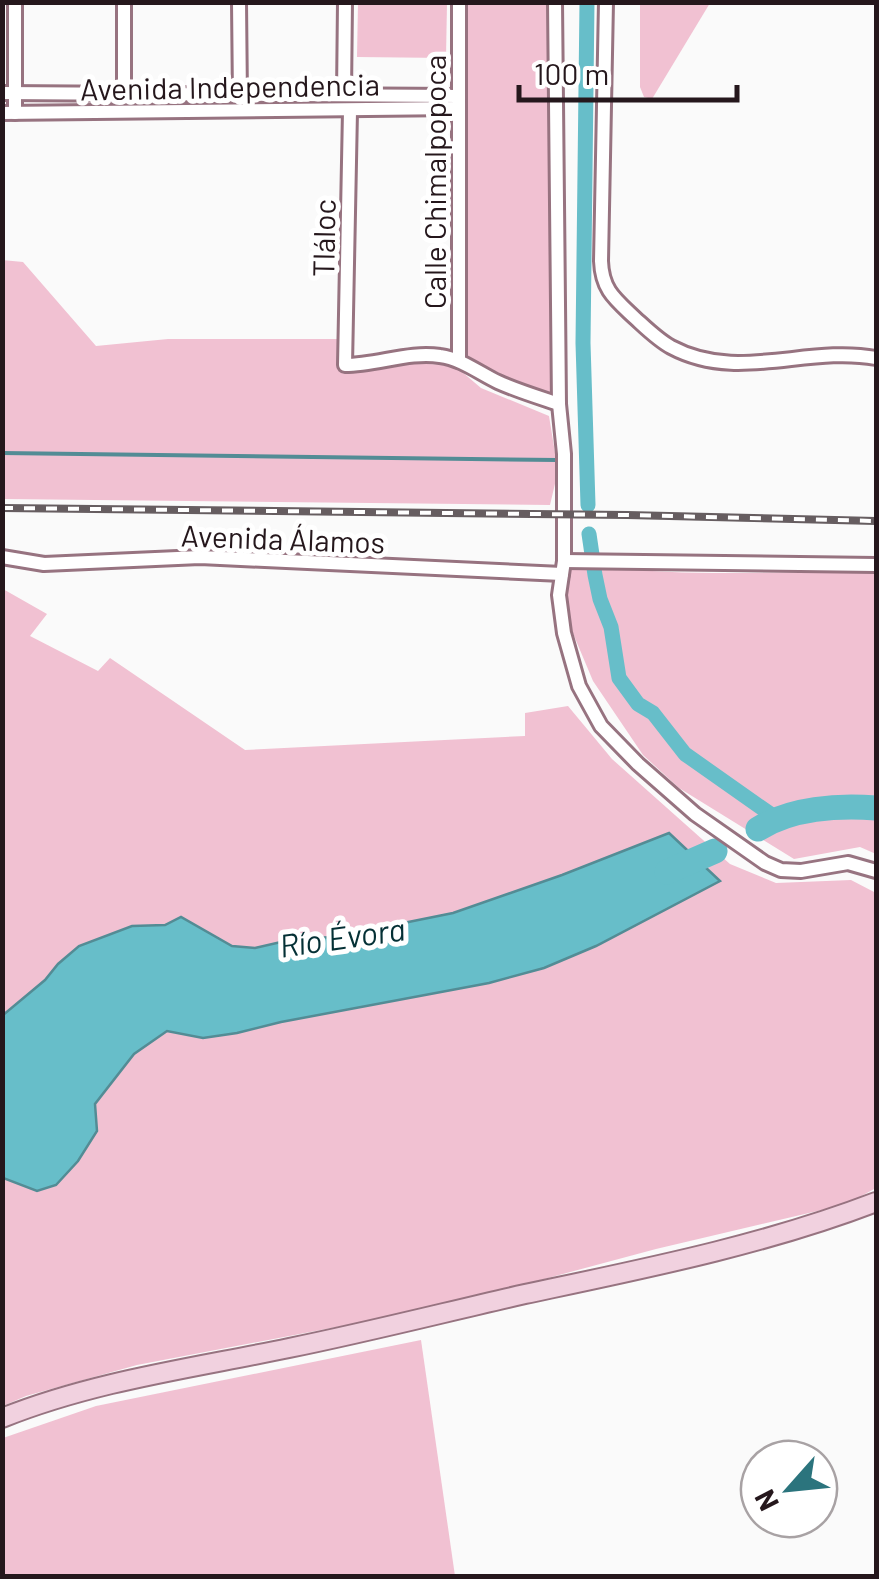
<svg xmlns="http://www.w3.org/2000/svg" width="879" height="1579" font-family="Barlow,sans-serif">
<rect width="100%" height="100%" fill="#fafafa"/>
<g fill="#f1c1d2">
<polygon points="358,3 447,3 446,58 357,57"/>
<polygon points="465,3 547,3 551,398 495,377 466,354"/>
<polygon points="640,3 710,3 652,99 644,97 640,87"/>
<polygon points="2,260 23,262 96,346 168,339 341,339 340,370 352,371 401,363 454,365 481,388 549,416 558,471 550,505 3,499"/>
<path d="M607,567C696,578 787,570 876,573V854L860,847L794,859L679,788L643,755L593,681L572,631L566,592L570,569Z"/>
<polygon points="3,589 47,614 30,636 98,671 110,658 245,750 525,736 525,713 568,706 612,759 730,864 776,883 851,880 876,893 876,1188 856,1199 826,1209 656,1249 436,1308 137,1365 26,1396 3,1406"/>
<polygon points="421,1340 455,1576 3,1576 3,1438 96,1406"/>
</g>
<polygon fill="#67bec9" stroke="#538c95" stroke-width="2.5" points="669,833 720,881 596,946 544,968 489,983 281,1022 237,1033 203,1038 167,1031 134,1054 95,1104 97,1131 78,1161 56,1185 37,1191 3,1178 3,1015 45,980 58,964 79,946 132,926 165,925 181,917 232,946 255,948 294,939 334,937 453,913 562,875"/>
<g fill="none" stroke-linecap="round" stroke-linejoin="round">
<polyline stroke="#538c95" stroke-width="4" points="2,453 557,460"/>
<g stroke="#67bec9" stroke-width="15">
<polyline points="587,2 583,343 588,505"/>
<polyline points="589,534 595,575 600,599 611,627 619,678 638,704 653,713 685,754 776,818"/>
</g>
<g stroke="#67bec9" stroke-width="25">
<path d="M758,829C791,808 838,805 876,808"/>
<polyline points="667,872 715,851"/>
</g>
<defs>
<g id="street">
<polyline points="15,2 15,113"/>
<polyline points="124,2 124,93"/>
<polyline points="239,2 240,99"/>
<polyline points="459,2 459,361"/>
<polyline points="555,2 559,404 564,454 564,561 559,595 564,633 579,686 601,726 638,764 695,814 765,863 781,870 801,871 848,863 876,871"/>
<path d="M606,2L601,261C602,290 615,299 635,318C646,328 658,340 671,347C738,383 806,345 876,358"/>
<polyline points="2,93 458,96"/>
<polyline points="344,94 345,2"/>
<path d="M350,111L345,365C377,365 410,351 440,356C462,359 479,373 498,382C518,391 538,397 559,404"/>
<polyline points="2,113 459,108"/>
<polyline points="2,557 44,564 200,557 562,574"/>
<polyline points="564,561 876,565"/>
</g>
<path id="secondary" d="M2,1418C94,1381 193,1368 289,1348C368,1332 446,1312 525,1294C643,1269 764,1245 876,1202"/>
</defs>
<use href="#street" stroke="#977380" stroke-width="18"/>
<use href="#secondary" stroke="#977380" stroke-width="22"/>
<use href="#street" stroke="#fff" stroke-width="12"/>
<use href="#secondary" stroke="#f1d1df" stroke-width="18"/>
<defs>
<polyline id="rail" points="2,508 627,515 876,521"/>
</defs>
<use href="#rail" stroke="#665d60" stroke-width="8"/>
<use href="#rail" stroke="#fff" stroke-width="4" stroke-dasharray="11" stroke-linecap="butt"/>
</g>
<g text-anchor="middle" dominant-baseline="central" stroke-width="10" stroke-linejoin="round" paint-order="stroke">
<g font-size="30" fill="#25171c" stroke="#fff">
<text transform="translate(230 86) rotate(-1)">Avenida Independencia</text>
<text transform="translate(434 182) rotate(-90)">Calle Chimalpopoca</text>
<text transform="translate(323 238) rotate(-89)">Tláloc</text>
<text transform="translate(283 538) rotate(2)">Avenida Álamos</text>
</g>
<g font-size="32" font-style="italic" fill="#043035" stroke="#fff">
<text transform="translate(342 936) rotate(-8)">Río Évora</text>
</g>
</g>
<rect width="879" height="1579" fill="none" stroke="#25171c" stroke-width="10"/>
<g transform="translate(789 1489) rotate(243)"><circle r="48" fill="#ffffff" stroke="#a8a2a4" stroke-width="2.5"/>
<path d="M0-8L18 38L0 25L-18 38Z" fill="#2b747d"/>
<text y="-15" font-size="28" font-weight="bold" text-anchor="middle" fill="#25171c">N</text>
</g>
<path d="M519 85v15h218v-15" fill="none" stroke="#25171c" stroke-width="5"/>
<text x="534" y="85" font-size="30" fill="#25171c" stroke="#ffffff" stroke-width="8" paint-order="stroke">100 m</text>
</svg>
